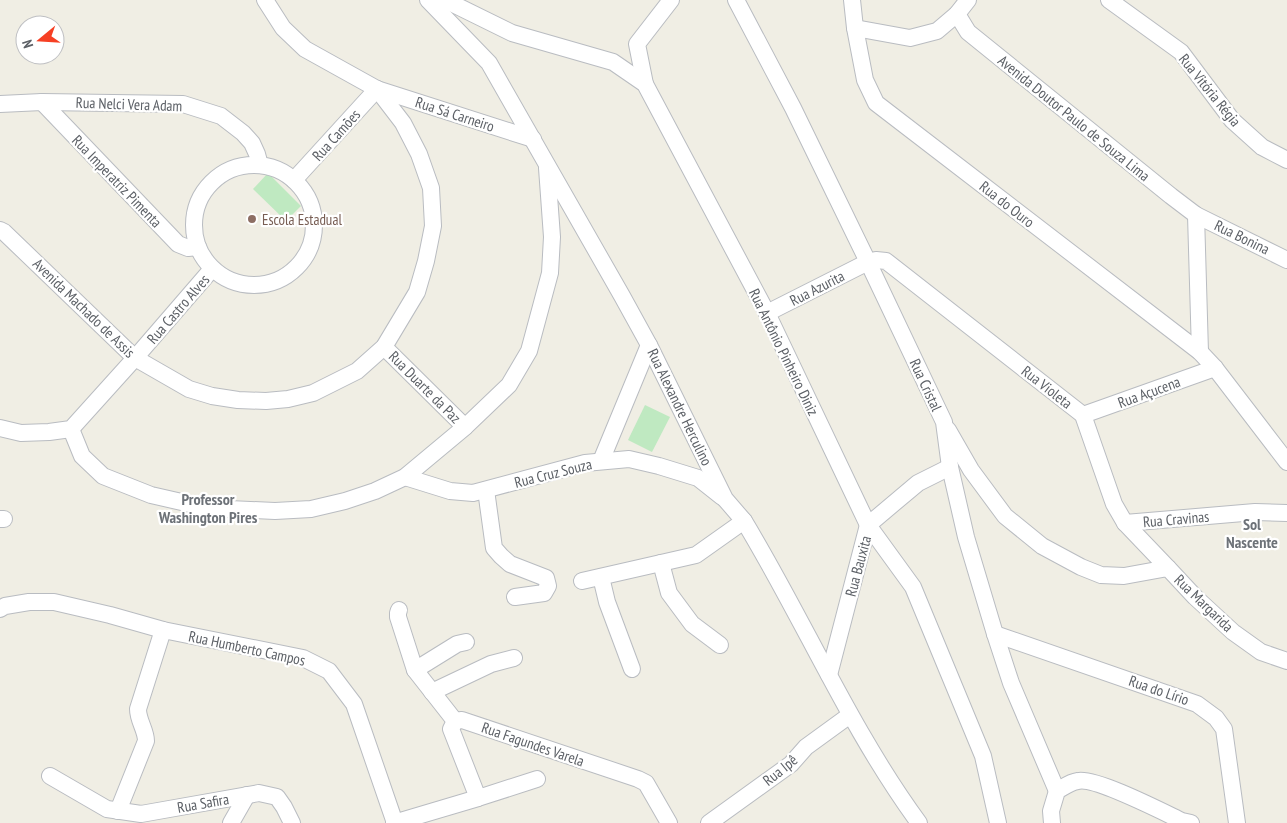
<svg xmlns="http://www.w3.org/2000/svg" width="1287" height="823" font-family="'PT Sans Narrow',sans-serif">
<rect width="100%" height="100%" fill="#f0eee4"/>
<g fill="#bfe9c1">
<polygon points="268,173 301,206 286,221 253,189"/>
<polygon points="645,405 670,417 652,452 628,440"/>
</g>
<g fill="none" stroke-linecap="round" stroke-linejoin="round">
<defs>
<g id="minor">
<path d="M428,0L489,63L622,296L649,345L725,499L744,521C804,620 850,729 919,823"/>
<polyline points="445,0 512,33 613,62 645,84 767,313 868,525 913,587 983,756 998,823"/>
<polyline points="736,0 793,108 868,262 944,422 950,467 966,537 995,634 1011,683 1057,791"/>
<polyline points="852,0 855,28 865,80 876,103 1200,352 1215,368 1287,462"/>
<polyline points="1109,0 1181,52 1232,120 1262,147 1287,160"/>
<polyline points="957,14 968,32 1171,196 1196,215 1287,260"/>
<polyline points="855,28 910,38 937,31 957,14 968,0"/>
<polyline points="645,84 637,44 671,0"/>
<polyline points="377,89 533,139"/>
<polyline points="42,102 178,244 188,248 198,247"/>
<polyline points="0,104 42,102 183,104 221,116 243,133 252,143 257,154 260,165"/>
<circle cx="254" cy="225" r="60"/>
<polyline points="294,180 377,89"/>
<polyline points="1196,215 1200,352"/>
<polyline points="0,230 4,232 135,358 189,389 212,396 238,400 266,401 288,399 313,393 357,371 384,347 417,292 426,261 433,226 431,188 419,154 403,123 377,89 305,49 283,28 265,0"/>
<polyline points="767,313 868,262 876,260 886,261 1083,415 1114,504 1125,523 1168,568"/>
<polyline points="384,347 465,427"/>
<polyline points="1083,415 1215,368"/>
<polyline points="0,428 21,433 49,432 71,429 135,358 212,269"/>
<polyline points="71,429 82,456 103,476 151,495 208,508 275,511 311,509 345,501 375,491 405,477 465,427 509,385 529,351 550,273 552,237 547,168"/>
<polyline points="948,430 971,470 1005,516 1042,546 1081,567 1101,575 1124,576 1168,568 1195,597 1233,632 1261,652 1287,661"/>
<polyline points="601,461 649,345"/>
<polyline points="405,477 450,491 473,493 585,463 629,459 659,466 698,478 722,497"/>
<polyline points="486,490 494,548 501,556 510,564 546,578 548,586 544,593 515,597"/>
<polyline points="0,519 4,519"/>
<polyline points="1125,523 1255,512 1287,513"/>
<polyline points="661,563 669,593 692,624 720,645"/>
<polyline points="601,577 607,602 632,669"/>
<polyline points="582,581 696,555 744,521"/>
<polyline points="0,609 5,606 29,602 54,602 110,615 163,630 303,658 329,671 354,704 395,823"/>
<polyline points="399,610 398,613 398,617 415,670 455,721"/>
<polyline points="995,634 1197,704 1216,718 1224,729 1237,823"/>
<polyline points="415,670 457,644 466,642"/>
<polyline points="829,675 868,525 918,483 950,467"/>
<polyline points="432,692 491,664 514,658"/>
<polyline points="50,776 107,809 141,814 259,793 277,797 284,807 292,823"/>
<polyline points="478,798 537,779"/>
<path d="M118,811L146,741C146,730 138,721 138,709L163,630"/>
<polyline points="231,823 247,795"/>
<polyline points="394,823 478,798 451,729 455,721 462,720 638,779 646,783 669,823"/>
<polyline points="709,823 791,764 806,747 850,715"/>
<path d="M1052,823L1051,811L1057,791C1064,787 1070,782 1078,781C1095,777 1163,812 1182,821L1191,823"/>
</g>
</defs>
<use href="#minor" stroke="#b9bcc1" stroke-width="18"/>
<use href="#minor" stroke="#fff" stroke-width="16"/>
</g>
<circle fill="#8d6e63" stroke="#fff" stroke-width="2" cx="252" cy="219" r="5"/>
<g text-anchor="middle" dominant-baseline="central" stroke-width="4.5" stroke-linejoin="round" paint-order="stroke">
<g font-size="15" fill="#5c6066" stroke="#fff">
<text transform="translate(1210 90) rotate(51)">Rua Vitória Régia</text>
<text transform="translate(129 104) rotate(2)">Rua Nelci Vera Adam</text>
<text transform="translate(455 114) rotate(18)">Rua Sá Carneiro</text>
<text transform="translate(1074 118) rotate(39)">Avenida Doutor Paulo de Souza Lima</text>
<text transform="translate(336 135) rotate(-48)">Rua Camões</text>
<text transform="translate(117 181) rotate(46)">Rua Imperatriz Pimenta</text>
<text transform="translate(1007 204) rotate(38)">Rua do Ouro</text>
<text transform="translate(1242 237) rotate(26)">Rua Bonina</text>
<text transform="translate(817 288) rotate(-27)">Rua Azurita</text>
<text transform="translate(84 308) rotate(44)">Avenida Machado de Assis</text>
<text transform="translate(178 309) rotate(-49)">Rua Castro Alves</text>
<text transform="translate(784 352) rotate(64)">Rua Antônio Pinheiro Diniz</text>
<text transform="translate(926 385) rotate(65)">Rua Cristal</text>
<text transform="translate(425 387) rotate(45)">Rua Duarte da Paz</text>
<text transform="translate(1047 387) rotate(38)">Rua Violeta</text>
<text transform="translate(1149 392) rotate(-20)">Rua Açucena</text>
<text transform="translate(680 407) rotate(64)">Rua Alexandre Herculino</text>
<text transform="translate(553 473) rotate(-14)">Rua Cruz Souza</text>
<text transform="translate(1176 519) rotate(-5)">Rua Cravinas</text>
<text transform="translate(858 566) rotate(-75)">Rua Bauxita</text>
<text transform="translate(1204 603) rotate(44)">Rua Margarida</text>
<text transform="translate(247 648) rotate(12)">Rua Humberto Campos</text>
<text transform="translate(1159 690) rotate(19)">Rua do Lírio</text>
<text transform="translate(533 744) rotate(19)">Rua Fagundes Varela</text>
<text transform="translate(780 770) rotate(-39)">Rua Ipê</text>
<text transform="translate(203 803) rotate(-10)">Rua Safira</text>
</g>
<g font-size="15" fill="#785e54" stroke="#fff" text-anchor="start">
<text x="262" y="219">Escola Estadual</text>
</g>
<g font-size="16" font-weight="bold" fill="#6d7278" stroke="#fff">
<text x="208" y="499">Professor<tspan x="208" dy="18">Washington Pires</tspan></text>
<text x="1252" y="524">Sol<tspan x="1252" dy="18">Nascente</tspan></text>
</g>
</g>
<g transform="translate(40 40) rotate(252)"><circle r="24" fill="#ffffff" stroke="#bebfc2"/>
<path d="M0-4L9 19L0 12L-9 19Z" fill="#f64024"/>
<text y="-8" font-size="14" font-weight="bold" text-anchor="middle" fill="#5c6066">N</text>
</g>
</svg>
